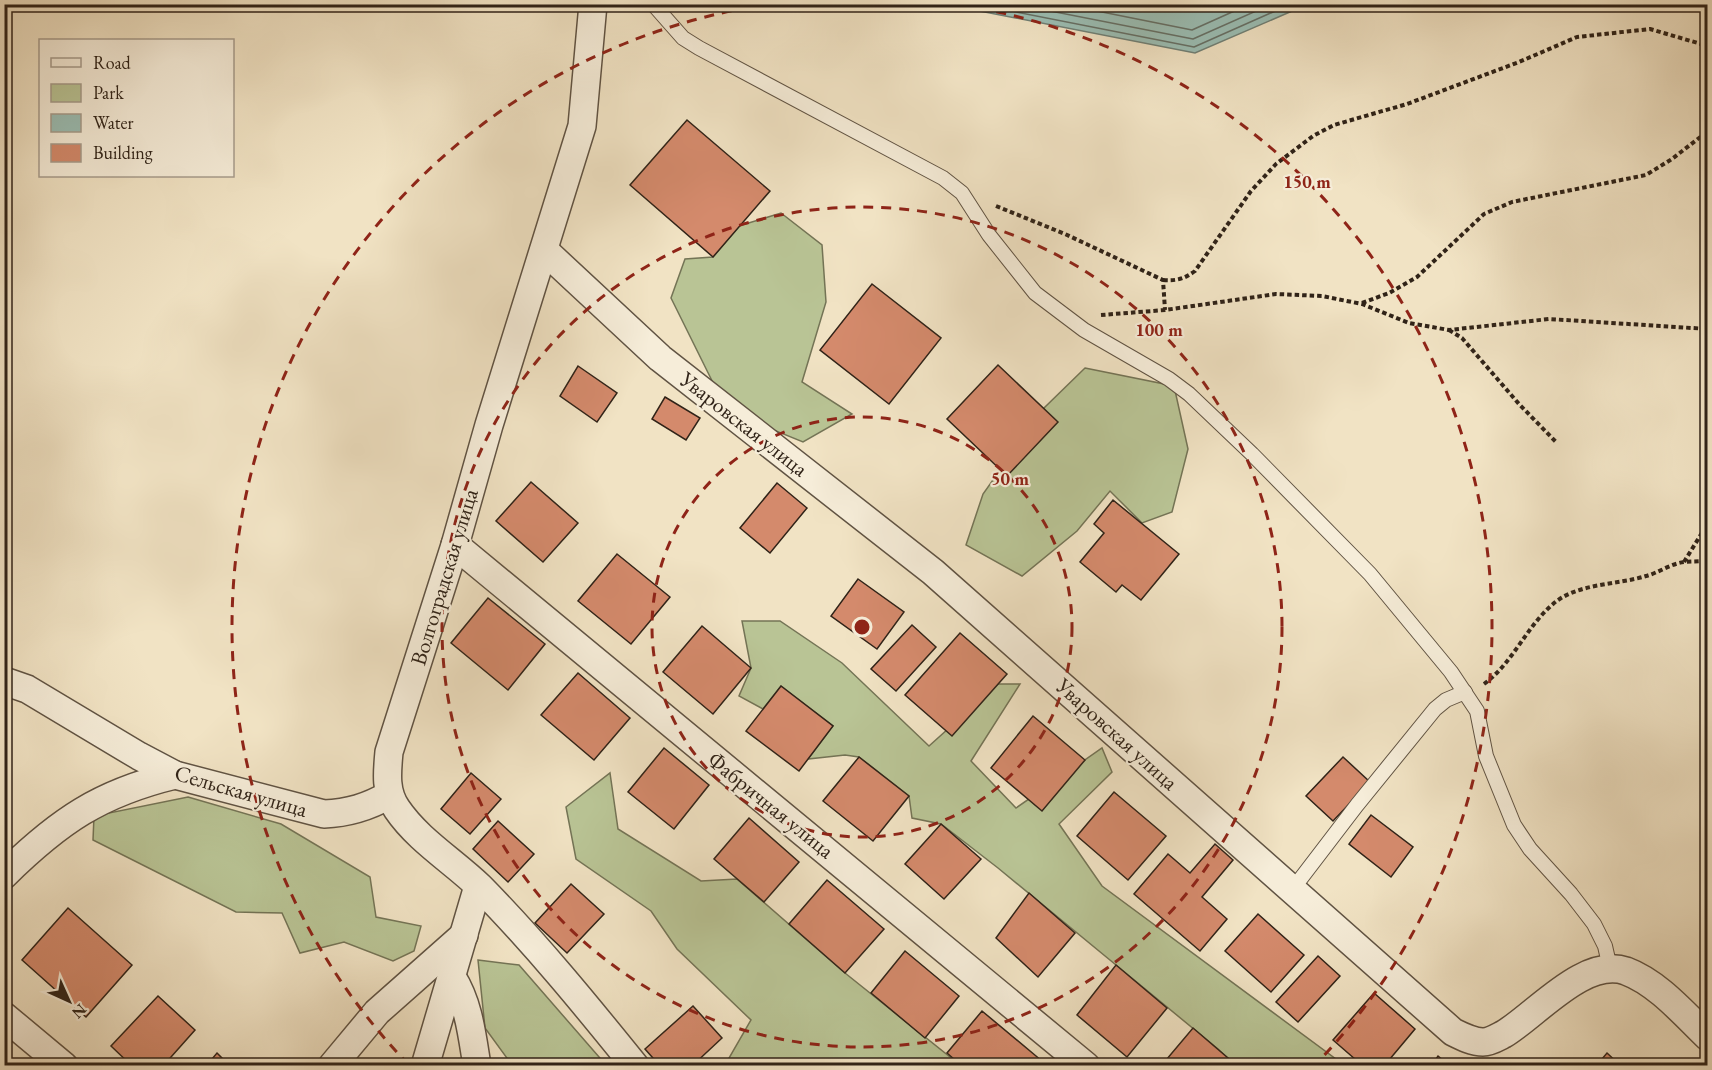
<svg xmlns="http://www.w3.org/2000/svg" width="1712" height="1070" font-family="'EB Garamond',serif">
<rect width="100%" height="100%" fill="#f1e3c4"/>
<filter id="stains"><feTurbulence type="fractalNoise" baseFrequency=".00333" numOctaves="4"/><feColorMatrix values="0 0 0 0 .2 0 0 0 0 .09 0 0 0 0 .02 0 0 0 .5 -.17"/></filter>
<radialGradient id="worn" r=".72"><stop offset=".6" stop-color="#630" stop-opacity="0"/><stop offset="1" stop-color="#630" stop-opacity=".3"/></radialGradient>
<g fill="#b9c495" stroke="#747456" stroke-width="1.5">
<polygon points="781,213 822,245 826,302 802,382 852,414 803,442 727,411 671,298 685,259 713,257 739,226"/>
<polygon points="1085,368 1174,386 1188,449 1172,512 1142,523 1110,491 1077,531 1022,576 966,545 983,494 1044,408"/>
<polygon points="742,621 780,621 842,663 929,746 998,684 1020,684 971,761 1016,808 1102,748 1112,772 1059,824 1102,886 1344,1065 1234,1065 1218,1049 1116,965 998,868 941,824 912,818 909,796 859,757 845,755 808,759 833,726 781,686 763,709 739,696 751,668"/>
<polygon points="610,773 618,829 701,881 737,879 845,973 960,1065 725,1065 751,1020 677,949 651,911 576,859 566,807"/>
<polygon points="188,797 281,824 370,877 376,917 421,926 414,951 393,961 344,942 300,953 282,913 236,912 93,840 94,816"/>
<polygon points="478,960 519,965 606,1065 512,1065 485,1028"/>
</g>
<polygon fill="#9bbeb4" stroke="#708076" stroke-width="1.5" points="949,5 1306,5 1195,53"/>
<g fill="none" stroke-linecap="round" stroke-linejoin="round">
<g stroke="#667066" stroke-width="1.5">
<polyline points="976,4 1194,47 1291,4"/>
<polyline points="1015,4 1193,39 1272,4"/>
<polyline points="1062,4 1192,30 1250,4"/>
</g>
</g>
<g fill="#d48a6c" stroke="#302318" stroke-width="1.5">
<polygon points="687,120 770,191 713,257 630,185"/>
<polygon points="872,284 941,338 889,404 820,350"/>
<polygon points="998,365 1058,422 1007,476 947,419"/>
<polygon points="578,366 617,393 597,422 560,396"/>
<polygon points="665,397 700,418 686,440 652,419"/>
<polygon points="531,482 578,523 543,562 496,521"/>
<polygon points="777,483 807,508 770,553 740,528"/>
<polygon points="1113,500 1179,554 1141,600 1122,585 1116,592 1080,562 1104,533 1094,524"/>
<polygon points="617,554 670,597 631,644 578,601"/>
<polygon points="858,579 904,612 877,649 831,616"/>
<polygon points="488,598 545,644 508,690 451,643"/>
<polygon points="912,625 936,647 896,691 871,669"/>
<polygon points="702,626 751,668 713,714 663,672"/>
<polygon points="960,633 1007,674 952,736 905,695"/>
<polygon points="578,673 630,718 594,760 541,715"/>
<polygon points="781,686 833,726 799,771 746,731"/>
<polygon points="1033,716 1085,760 1042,811 991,768"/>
<polygon points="664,748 709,785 674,829 628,792"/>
<polygon points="859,757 909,796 873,841 823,801"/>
<polygon points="1343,757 1370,782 1333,821 1306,796"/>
<polygon points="471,773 501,799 470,834 441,809"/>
<polygon points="1114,792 1166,836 1128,880 1077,836"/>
<polygon points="1371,815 1413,847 1391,877 1349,844"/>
<polygon points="749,818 799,862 764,902 714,859"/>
<polygon points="498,821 534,854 508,882 473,849"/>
<polygon points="941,824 981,859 944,899 905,864"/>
<polygon points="1215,844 1233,860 1202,897 1227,919 1200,951 1134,894 1168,854 1190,873"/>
<polygon points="827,880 884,929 845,973 789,924"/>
<polygon points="571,884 604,914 567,953 535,923"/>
<polygon points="1029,893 1075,933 1038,977 996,938"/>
<polygon points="68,908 132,965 86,1017 22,960"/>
<polygon points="1258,914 1304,955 1271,992 1225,951"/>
<polygon points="905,951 959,996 925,1038 871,993"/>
<polygon points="1318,956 1340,976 1298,1022 1276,1002"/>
<polygon points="1116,965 1167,1008 1127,1057 1077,1015"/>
<polygon points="1374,993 1415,1029 1384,1066 1363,1066 1333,1040"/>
<polygon points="158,996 195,1030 163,1066 132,1066 111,1046"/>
<polygon points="693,1006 722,1038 692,1066 660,1066 645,1049"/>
<polygon points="982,1011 1042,1061 1038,1066 962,1066 947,1053"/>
<polygon points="1193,1028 1235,1064 1234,1066 1161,1066"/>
<polygon points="217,1053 230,1066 206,1066"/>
<polygon points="1607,1053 1621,1066 1596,1066"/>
<polygon points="1438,1056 1450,1066 1431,1066"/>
</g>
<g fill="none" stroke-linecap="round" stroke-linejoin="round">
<defs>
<g id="lane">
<polyline points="653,4 683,38 699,48 943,178 962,193 989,235 1035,293 1084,330 1169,379 1189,394 1252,454 1370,574 1451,672 1477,711 1486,756 1514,825 1530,849 1571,894 1594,924 1605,946 1610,968"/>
<polyline points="1292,890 1357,805 1435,709 1446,700 1465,692"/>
</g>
<g id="street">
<path d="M593,4L582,126L489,425L455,545L389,752C387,773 385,792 397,809C418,840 453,861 480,887C535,943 585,1004 635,1066"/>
<path d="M544,250L660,358L933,572L1453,1032C1463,1037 1473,1042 1483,1042C1490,1042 1498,1037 1504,1034C1537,1014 1584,957 1626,971C1658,983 1684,1014 1708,1037"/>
<polyline points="455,545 1086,1066"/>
<path d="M4,681L27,689L139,756L175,775L324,814C349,813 368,807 389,795"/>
<path d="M4,875C59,821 100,793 175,775"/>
<path d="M452,977C469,1004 472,1035 477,1066"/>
<polyline points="4,1016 64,1066"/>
<polyline points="332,1066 377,1012 464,935"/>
<polyline points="425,1066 478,886"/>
</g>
</defs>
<use href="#lane" stroke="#605343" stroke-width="16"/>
<use href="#street" stroke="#605343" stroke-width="30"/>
<g stroke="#302318" stroke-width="4" stroke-dasharray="4.5 3" stroke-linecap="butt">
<polyline points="996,206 1065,234 1163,280 1165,310"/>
<path d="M1163,280C1177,281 1184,279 1195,271L1251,191L1276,164L1313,136L1334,125L1407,104L1519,62L1577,37L1650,29L1708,46"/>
<polyline points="1362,303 1389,293 1417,277 1484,214 1512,202 1646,175 1672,159 1708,131"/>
<polyline points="1101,315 1165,310 1276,294 1322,296 1362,304 1409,323 1449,330 1549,319 1708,329"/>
<polyline points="1449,330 1462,338 1519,404 1557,443"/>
<polyline points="1684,562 1708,523"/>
<path d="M1484,684C1513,663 1526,627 1553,604C1577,583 1617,585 1646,576C1658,573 1672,563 1685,562C1693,561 1699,562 1708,560"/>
</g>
<use href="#lane" stroke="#f6edd9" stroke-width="14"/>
<use href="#street" stroke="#f6edd9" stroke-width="27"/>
</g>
<g fill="none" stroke="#8f2418" stroke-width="3" stroke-dasharray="10 8">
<circle cx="862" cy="627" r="210"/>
<circle cx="862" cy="627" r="420"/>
<path d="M409 1065A630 630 0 0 1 763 5M961 5A630 630 0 0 1 1315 1065"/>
</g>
<g text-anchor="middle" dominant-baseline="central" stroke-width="4.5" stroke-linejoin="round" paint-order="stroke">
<g font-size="22" fill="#302318" stroke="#f6edd9">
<text transform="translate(744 424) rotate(38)">Уваровская улица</text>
<text transform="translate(444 577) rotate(-73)">Волгоградская улица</text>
<text transform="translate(1117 734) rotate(42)">Уваровская улица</text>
<text transform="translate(241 791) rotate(16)">Сельская улица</text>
<text transform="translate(771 805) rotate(39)">Фабричная улица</text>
</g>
</g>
<circle cx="862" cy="627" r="9" fill="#8f2418" stroke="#f6edd9" stroke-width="3"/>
<g font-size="18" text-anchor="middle" font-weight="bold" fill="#8f2418" stroke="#f6edd9" stroke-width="4.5" stroke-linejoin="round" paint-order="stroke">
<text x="1307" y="188">150 m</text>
<text x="1159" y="336">100 m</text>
<text x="1010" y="485">50 m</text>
</g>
<rect width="1712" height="1070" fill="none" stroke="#f1e3c4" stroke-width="24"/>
<rect x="6" y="6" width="1700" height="1058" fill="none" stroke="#302318" stroke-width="3"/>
<rect x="12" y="12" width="1688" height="1046" fill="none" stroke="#302318" stroke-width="1.5"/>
<rect x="39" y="39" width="195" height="138" fill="#f6edd9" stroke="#a79c8c" stroke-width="1.5"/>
<rect x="51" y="58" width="30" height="9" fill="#f6edd9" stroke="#a79c8c" stroke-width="1.5"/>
<text x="93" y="69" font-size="18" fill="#302318">Road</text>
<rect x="51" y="84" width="30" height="18" fill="#b9c495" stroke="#a79c8c" stroke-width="1.5"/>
<text x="93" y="99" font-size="18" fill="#302318">Park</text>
<rect x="51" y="114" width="30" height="18" fill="#9bbeb4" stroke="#a79c8c" stroke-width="1.5"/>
<text x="93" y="129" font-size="18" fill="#302318">Water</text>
<rect x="51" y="144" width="30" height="18" fill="#d48a6c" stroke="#a79c8c" stroke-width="1.5"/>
<text x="93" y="159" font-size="18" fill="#302318">Building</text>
<g transform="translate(69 1001) rotate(135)" stroke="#f6edd9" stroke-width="4.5" paint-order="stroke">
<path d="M0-4.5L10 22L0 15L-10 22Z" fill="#302318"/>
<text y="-9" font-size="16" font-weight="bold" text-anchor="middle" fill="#302318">N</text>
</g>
<rect width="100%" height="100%" filter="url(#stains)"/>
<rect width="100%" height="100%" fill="url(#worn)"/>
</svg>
